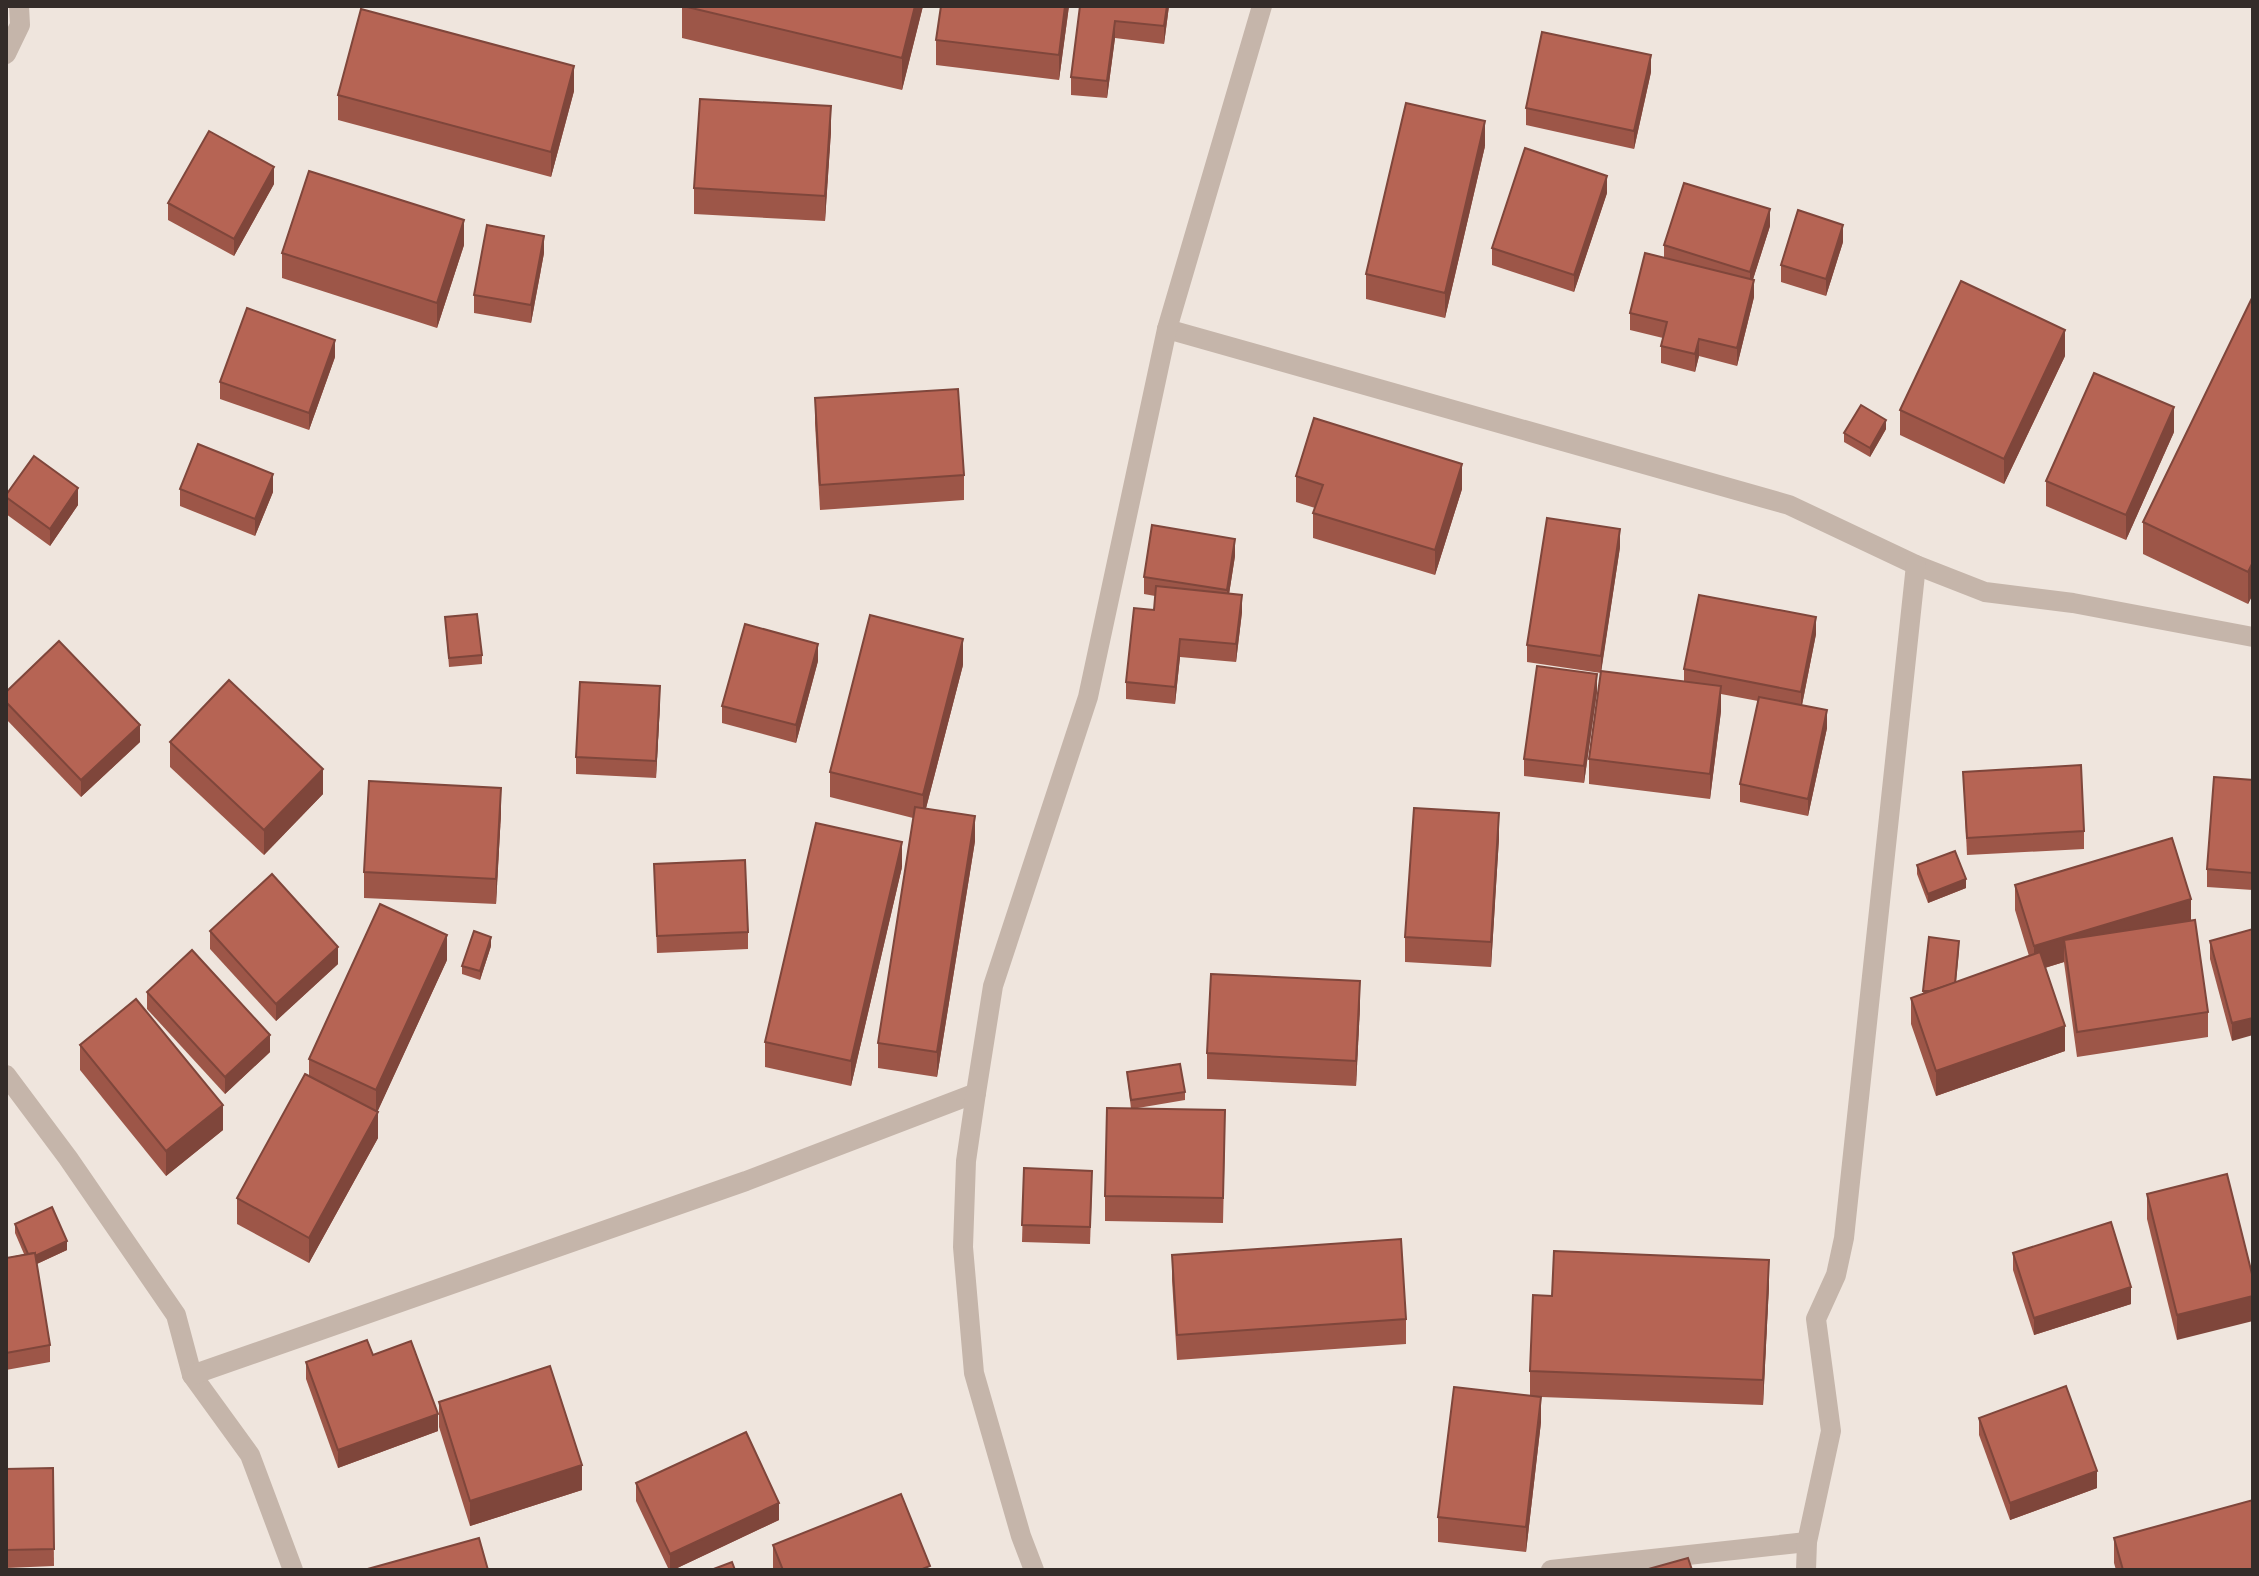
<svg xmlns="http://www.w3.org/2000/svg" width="2259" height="1576" font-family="Lato,sans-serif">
<rect width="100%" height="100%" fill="#efe5dd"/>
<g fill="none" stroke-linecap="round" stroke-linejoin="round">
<g stroke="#c5b5aa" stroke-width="20">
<polyline points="6,54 20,25 19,6"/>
<polyline points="1167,329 1789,505 1916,565 1985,592 2073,603 2253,637"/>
<polyline points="6,1075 68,1158 176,1315 192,1375 250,1455 293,1570"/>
<polyline points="192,1375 746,1181 976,1093"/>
<polyline points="1034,1570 1021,1536 974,1373 963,1247 966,1161 976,1093 993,986 1088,697 1167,329 1262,6"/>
<polyline points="1551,1570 1807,1542"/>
<polyline points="1806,1570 1807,1542 1831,1431 1816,1319 1836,1275 1844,1238 1916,565"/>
</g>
</g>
<g fill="#9d5648">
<polygon points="682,6 923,6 902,90 682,38"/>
<polygon points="1069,6 1059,80 936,65 936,40"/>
<polygon points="1080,6 1169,6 1164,44 1115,38 1107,98 1071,95 1071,77"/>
<polygon points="1651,72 1634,149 1526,125 1526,108"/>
<polygon points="574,91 551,177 338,120 338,95"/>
<polygon points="831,131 825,221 694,214 694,188"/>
<polygon points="1485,146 1445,318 1366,299 1366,274"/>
<polygon points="274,184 234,256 168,220 168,203"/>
<polygon points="1607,193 1574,292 1492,265 1492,248"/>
<polygon points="1770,226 1753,279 1754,297 1737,366 1699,356 1695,372 1661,363 1661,346 1663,338 1630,330 1630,313 1664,258 1664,245"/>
<polygon points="1843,242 1826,296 1781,282 1781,265"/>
<polygon points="464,245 437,328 282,278 282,253"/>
<polygon points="544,253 531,323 474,313 474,295"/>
<polygon points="2253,296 2253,594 2248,604 2143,554 2143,522"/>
<polygon points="2065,356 2004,484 1900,435 1900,410"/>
<polygon points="335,357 309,430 220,399 220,382"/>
<polygon points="815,398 964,475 964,500 820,510 815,423"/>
<polygon points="1886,429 1870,457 1844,442 1844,433"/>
<polygon points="2174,432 2126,540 2046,506 2046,481"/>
<polygon points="1296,476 1462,489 1435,575 1313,538 1313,513 1315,508 1296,502"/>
<polygon points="180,489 273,492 255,536 180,506"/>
<polygon points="6,495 78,505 50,546 6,514"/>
<polygon points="1620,547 1601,671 1684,682 1684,669 1816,634 1802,705 1827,728 1808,816 1740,802 1740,784 1758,701 1721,694 1721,711 1710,799 1589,784 1589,759 1601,673 1527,662 1527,645"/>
<polygon points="1235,556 1229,594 1242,612 1236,662 1180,657 1175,704 1126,699 1126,682 1154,610 1155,596 1144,594 1144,577"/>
<polygon points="445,617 482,655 482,664 449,667"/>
<polygon points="818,661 796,743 722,723 722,706"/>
<polygon points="963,665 926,808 975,841 937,1077 878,1068 878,1043 913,818 830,797 830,772"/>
<polygon points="6,692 140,742 81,797 6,719"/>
<polygon points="1597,692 1584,783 1524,776 1524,759"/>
<polygon points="660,703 656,778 576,774 576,757"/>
<polygon points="170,742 323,794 264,855 170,767"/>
<polygon points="1963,772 2084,831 2084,849 1967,855"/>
<polygon points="2253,780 2253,890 2207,887 2207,869"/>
<polygon points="501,813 496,904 364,898 364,872"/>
<polygon points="1499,838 1491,967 1405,962 1405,937"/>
<polygon points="654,864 748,932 748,949 657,953"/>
<polygon points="1917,865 1966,888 1928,903 1917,874"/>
<polygon points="902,867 851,1086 765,1067 765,1042"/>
<polygon points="2015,885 2191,921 2208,1012 2208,1037 2077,1057 2064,962 2045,968 2065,1051 1936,1096 1911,1024 1911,998 1923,994 1929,937 1959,950 1956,982 2029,956 2015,910"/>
<polygon points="2253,929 2232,1041 2210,959 2210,941"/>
<polygon points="210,931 338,964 276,1021 210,949"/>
<polygon points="491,946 480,980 462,974 462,966"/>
<polygon points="447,960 377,1112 378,1138 309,1263 237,1224 237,1198 309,1076 309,1059"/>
<polygon points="147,992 270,1052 225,1094 147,1009"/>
<polygon points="1360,1006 1356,1086 1207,1079 1207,1053"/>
<polygon points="80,1045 223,1130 166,1176 80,1070"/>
<polygon points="1127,1072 1185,1092 1185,1100 1132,1109 1225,1135 1223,1223 1105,1221 1105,1196 1131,1109"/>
<polygon points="1024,1168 1092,1188 1090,1244 1022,1242"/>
<polygon points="2227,1174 2177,1340 2147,1219 2147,1194"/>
<polygon points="15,1224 67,1250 37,1264 50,1345 50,1362 6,1370 6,1258 24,1254 15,1233"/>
<polygon points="2013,1253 2131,1304 2034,1335 2013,1270"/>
<polygon points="1172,1255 1406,1319 1406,1344 1177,1360 1172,1280"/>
<polygon points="1769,1285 1763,1405 1541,1397 1541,1422 1526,1552 1438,1542 1438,1517 1530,1395 1530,1371 1552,1296"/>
<polygon points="373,1355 438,1431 338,1468 306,1379 306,1362"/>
<polygon points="439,1402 582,1490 470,1526 439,1427"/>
<polygon points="1979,1418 2097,1488 2010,1520 1979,1435"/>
<polygon points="53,1468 54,1566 6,1568 6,1469"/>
<polygon points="636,1483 779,1520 673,1570 669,1570 636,1501"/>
<polygon points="2114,1538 2253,1570 2116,1570 2114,1563"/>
<polygon points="773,1545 930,1570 773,1570"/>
</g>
<g fill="#7f463b">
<polygon points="915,6 923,6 902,90 902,58"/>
<polygon points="1065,6 1069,6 1059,80 1059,55"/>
<polygon points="1167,6 1169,6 1164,44 1164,26"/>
<polygon points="1115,21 1115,38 1107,98 1107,81"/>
<polygon points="1651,55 1651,72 1634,149 1634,131"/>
<polygon points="574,66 574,91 551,177 551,152"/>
<polygon points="831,106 831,131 825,221 825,196"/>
<polygon points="1485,121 1485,146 1445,318 1445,293"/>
<polygon points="274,167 274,184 234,256 234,239"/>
<polygon points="1607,176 1607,193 1574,292 1574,275"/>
<polygon points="1770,209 1770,226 1750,289 1750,272"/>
<polygon points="464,220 464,245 437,328 437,303"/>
<polygon points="1843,225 1843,242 1826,296 1826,279"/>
<polygon points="544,236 544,253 531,323 531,305"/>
<polygon points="1754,280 1754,297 1737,366 1737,348"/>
<polygon points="2065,330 2065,356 2004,484 2004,459"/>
<polygon points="1699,339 1699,356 1695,372 1695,354"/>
<polygon points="335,340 335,357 309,430 309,413"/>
<polygon points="2174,407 2174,432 2126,540 2126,515"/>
<polygon points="1886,420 1886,429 1870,457 1870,448"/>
<polygon points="1462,464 1462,489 1435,575 1435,550"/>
<polygon points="273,474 273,492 255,536 255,519"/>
<polygon points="78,488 78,505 50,546 50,529"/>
<polygon points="1620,529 1620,547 1601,673 1601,656"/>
<polygon points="1235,539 1235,556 1227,607 1227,590"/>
<polygon points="2253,562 2253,594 2248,604 2248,572"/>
<polygon points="1242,595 1242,612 1236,662 1236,644"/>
<polygon points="1816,617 1816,634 1801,710 1801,692"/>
<polygon points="963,639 963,665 923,820 923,795"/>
<polygon points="1180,639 1180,657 1175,704 1175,687"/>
<polygon points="818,644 818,661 796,743 796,725"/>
<polygon points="1597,674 1597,692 1584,783 1584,766"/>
<polygon points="660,686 660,703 656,778 656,761"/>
<polygon points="1721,686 1721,711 1710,799 1710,774"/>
<polygon points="1827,710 1827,728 1808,816 1808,799"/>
<polygon points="140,725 140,742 81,797 81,780"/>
<polygon points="323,769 323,794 264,855 264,830"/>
<polygon points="501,788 501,813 496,904 496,879"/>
<polygon points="1499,813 1499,838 1491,967 1491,942"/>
<polygon points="975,816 975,841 937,1077 937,1052"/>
<polygon points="902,842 902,867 851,1086 851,1061"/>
<polygon points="1966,879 1966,888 1928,903 1928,894"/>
<polygon points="2191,899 2191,924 2064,940 2064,962 2034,971 2034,946"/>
<polygon points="447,935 447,960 376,1115 376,1090"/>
<polygon points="491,937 491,946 480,980 480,971"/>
<polygon points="338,947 338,964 276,1021 276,1004"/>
<polygon points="1360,981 1360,1006 1356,1086 1356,1061"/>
<polygon points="2253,1018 2253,1035 2232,1041 2232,1023"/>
<polygon points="2065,1026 2065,1051 1936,1096 1936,1071"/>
<polygon points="270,1035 270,1052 225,1094 225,1077"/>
<polygon points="223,1105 223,1130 166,1176 166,1151"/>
<polygon points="378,1112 378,1138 309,1263 309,1238"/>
<polygon points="67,1241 67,1250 30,1267 30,1258"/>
<polygon points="1769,1260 1769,1285 1763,1405 1763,1380"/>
<polygon points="2131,1287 2131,1304 2034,1335 2034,1318"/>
<polygon points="2253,1296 2253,1321 2177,1340 2177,1315"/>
<polygon points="1541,1397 1541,1422 1526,1552 1526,1527"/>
<polygon points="438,1414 438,1431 338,1468 338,1450"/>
<polygon points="582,1465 582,1490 470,1526 470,1501"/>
<polygon points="2097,1471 2097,1488 2010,1520 2010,1503"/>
<polygon points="779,1503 779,1520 673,1570 670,1570 670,1554"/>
</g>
<g fill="#b66454" stroke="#7f463b" stroke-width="2">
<polygon points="683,6 915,6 902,58"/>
<polygon points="941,6 1065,6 1059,55 936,40"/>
<polygon points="1080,6 1167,6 1164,26 1115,21 1107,81 1071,77"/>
<polygon points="361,9 574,66 551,152 338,95"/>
<polygon points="1542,32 1651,55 1634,131 1526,108"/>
<polygon points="700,99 831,106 825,196 694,188"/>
<polygon points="1406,103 1485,121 1445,293 1366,274"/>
<polygon points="209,131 274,167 234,239 168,203"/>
<polygon points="1525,148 1607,176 1574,275 1492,248"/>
<polygon points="309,171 464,220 437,303 282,253"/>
<polygon points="1684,183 1770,209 1750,272 1664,245"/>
<polygon points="1798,210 1843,225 1826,279 1781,265"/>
<polygon points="487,225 544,236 531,305 474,295"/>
<polygon points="1645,253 1754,280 1737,348 1699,339 1695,354 1661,346 1667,322 1630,313"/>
<polygon points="1961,281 2065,330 2004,459 1900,410"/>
<polygon points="2253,296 2253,562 2248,572 2143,522"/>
<polygon points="247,308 335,340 309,413 220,382"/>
<polygon points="2094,373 2174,407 2126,515 2046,481"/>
<polygon points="958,389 964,475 820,485 815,398"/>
<polygon points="1861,405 1886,420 1870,448 1844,433"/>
<polygon points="1314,418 1462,464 1435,550 1313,513 1323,485 1296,476"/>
<polygon points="198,444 273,474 255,519 180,489"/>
<polygon points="34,456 78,488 50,529 6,497 6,495"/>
<polygon points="1547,518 1620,529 1601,656 1527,645"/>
<polygon points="1152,525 1235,539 1227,590 1144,577"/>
<polygon points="1156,586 1242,595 1236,644 1180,639 1175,687 1126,682 1134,608 1154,610"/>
<polygon points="1699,595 1816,617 1801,692 1684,669"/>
<polygon points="477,614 482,655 449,658 445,617"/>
<polygon points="870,615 963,639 923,795 830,772"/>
<polygon points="745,624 818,644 796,725 722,706"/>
<polygon points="59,641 140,725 81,780 6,702 6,692"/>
<polygon points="1537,666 1597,674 1584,766 1524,759"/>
<polygon points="1601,671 1721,686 1710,774 1589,759"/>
<polygon points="229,680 323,769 264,830 170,742"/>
<polygon points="580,682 660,686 656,761 576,757"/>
<polygon points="1759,697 1827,710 1808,799 1740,784"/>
<polygon points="2081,765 2084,831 1967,838 1963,772"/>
<polygon points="2214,777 2253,780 2253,873 2207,869"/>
<polygon points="369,781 501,788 496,879 364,872"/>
<polygon points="915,807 975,816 937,1052 878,1043"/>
<polygon points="1414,808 1499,813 1491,942 1405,937"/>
<polygon points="816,823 902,842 851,1061 765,1042"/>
<polygon points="2172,838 2191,899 2034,946 2015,885"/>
<polygon points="1955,851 1966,879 1928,894 1917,865"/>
<polygon points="745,860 748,932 657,936 654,864"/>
<polygon points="272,874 338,947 276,1004 210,931"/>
<polygon points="380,904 447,935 376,1090 309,1059"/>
<polygon points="2195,920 2208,1012 2077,1032 2064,940"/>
<polygon points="2253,929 2253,1018 2232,1023 2210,941"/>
<polygon points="474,931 491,937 480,971 462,966"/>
<polygon points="1929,937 1959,941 1955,983 1930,991 1923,991"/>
<polygon points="192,950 270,1035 225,1077 147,992"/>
<polygon points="2040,952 2065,1026 1936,1071 1911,998"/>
<polygon points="1211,974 1360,981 1356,1061 1207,1053"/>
<polygon points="136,999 223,1105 166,1151 80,1045"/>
<polygon points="1180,1064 1185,1092 1131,1100 1127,1072"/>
<polygon points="305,1074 378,1112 309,1238 237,1198"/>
<polygon points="1107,1108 1225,1110 1223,1198 1105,1196"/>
<polygon points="1024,1168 1092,1171 1090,1227 1022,1225"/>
<polygon points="2227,1174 2253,1278 2253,1296 2177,1315 2147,1194"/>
<polygon points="52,1207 67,1241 35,1256 35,1253 28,1254 15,1224"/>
<polygon points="2111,1222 2131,1287 2034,1318 2013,1253"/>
<polygon points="1401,1239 1406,1319 1177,1335 1172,1255"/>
<polygon points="1554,1251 1769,1260 1763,1380 1530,1371 1533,1295 1552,1296"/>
<polygon points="35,1253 50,1345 6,1353 6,1258"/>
<polygon points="367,1340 373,1355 411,1341 438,1414 338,1450 306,1362"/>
<polygon points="550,1366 582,1465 470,1501 439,1402"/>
<polygon points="2066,1386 2097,1471 2010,1503 1979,1418"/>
<polygon points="1454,1387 1541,1397 1526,1527 1438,1517"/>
<polygon points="746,1432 779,1503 670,1554 636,1483"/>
<polygon points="53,1468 54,1549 6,1550 6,1469"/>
<polygon points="901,1494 930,1566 920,1570 783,1570 773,1545"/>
<polygon points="2253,1500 2253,1570 2123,1570 2114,1538"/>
<polygon points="479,1538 488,1570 364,1570"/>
<polygon points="1688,1558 1692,1570 1645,1570"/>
<polygon points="732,1562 735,1570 711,1570"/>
</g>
<rect width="2259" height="1576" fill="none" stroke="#342c29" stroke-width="16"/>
</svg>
